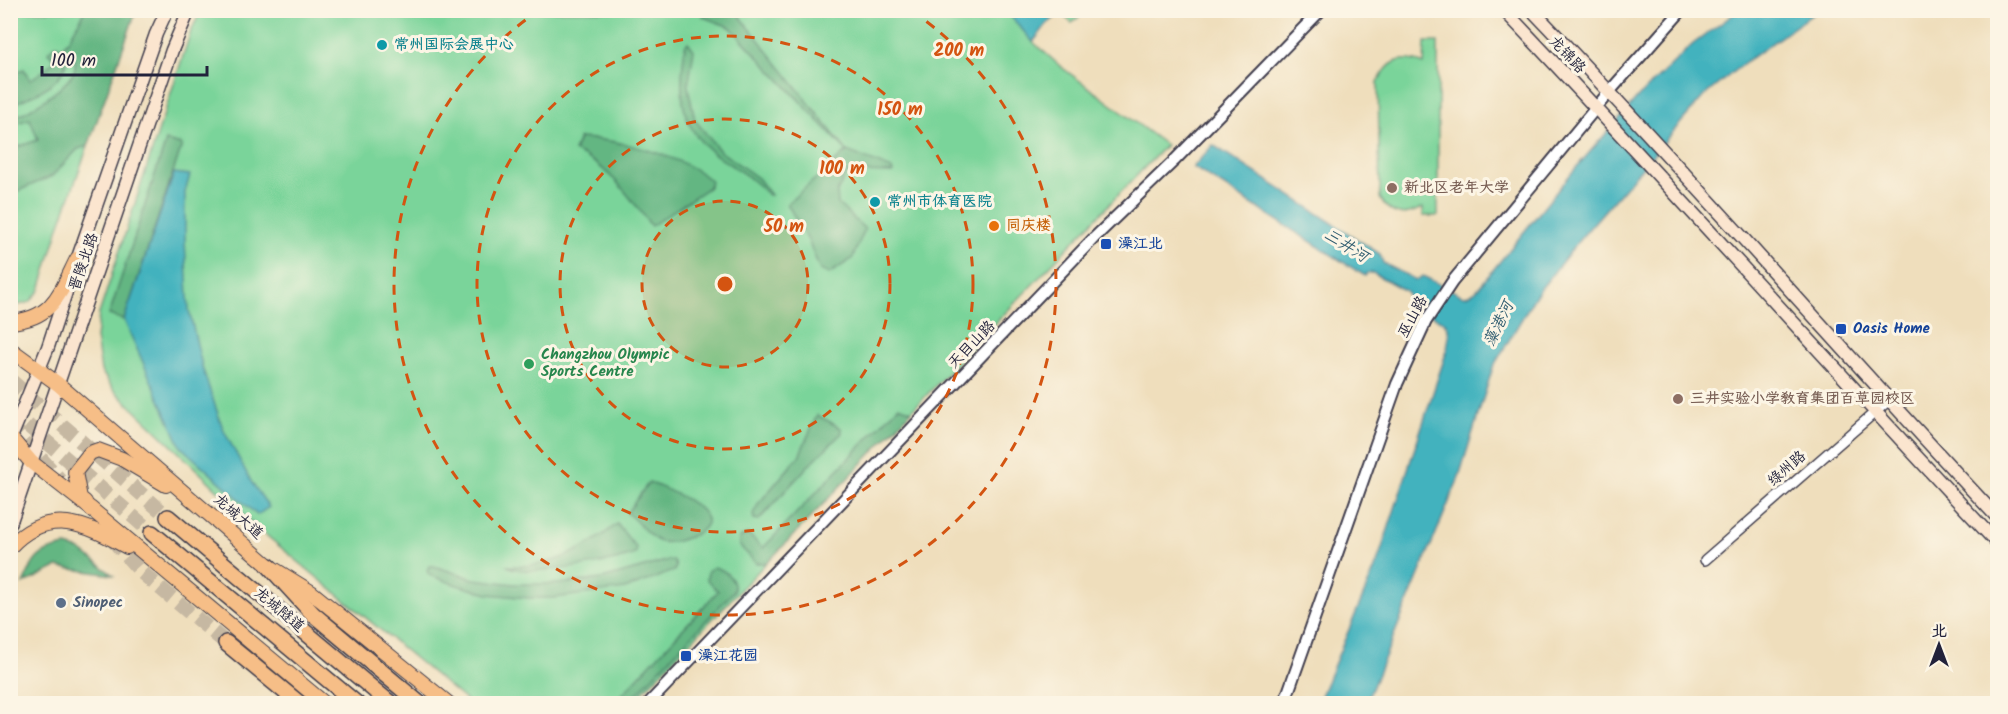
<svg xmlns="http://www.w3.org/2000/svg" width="2008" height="714" font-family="Kalam,'LXGW WenKai TC',sans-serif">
<rect width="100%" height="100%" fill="#fcf5e5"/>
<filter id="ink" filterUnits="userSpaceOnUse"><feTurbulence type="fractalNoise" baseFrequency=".0167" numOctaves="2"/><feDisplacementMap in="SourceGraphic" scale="12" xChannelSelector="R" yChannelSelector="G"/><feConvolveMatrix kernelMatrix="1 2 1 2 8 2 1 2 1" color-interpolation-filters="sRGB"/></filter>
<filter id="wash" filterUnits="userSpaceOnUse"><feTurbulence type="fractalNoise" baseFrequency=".008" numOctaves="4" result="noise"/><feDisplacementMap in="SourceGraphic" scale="24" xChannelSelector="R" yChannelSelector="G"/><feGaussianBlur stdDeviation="1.35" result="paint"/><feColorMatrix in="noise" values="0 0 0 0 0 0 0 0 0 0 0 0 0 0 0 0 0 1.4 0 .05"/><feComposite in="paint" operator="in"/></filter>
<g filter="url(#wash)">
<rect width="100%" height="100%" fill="#efdebc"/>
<g fill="#7ad49a" stroke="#4e7b6a" stroke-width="1.5">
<polygon points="11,11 136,11 59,227 40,290 30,302 19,305 11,304"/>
<polygon points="201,11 1086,11 1072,23 1060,13 1046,25 1033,42 1060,66 1166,145 632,703 469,703 255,526 114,390 101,371 96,338 99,314 191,31"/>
<path d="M1425,42H1438V216H1423V208C1403,217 1392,218 1380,198L1378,83C1388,60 1401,55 1424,64Z"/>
</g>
<g fill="#63b682" stroke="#426c5e" stroke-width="1.5">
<path d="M85,11H136L88,146L78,149L52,176L11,194V149L38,140L30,119L11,125V118C27,113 71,86 75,68C75,66 75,61 75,59L66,60C66,83 29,97 11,105V74L24,69L30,80L43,71L55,60L48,52L56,45L61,48L68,41Z"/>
<polygon points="704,11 736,11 847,151 892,169 893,173 855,172 847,173 837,192 838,204 865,229 852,259 829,274 820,270 808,240 787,204 847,151 730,27 703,17"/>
<path d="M688,42L694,50L688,87L695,120L720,151L758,178L771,195H768C754,179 738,170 720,158C677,129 679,92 685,46Z"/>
<path d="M579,138C617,139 682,155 711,181L709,187L651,226C629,196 609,166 574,151Z"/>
<polygon points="166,141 182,145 124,320 109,315"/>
<polygon points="899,406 912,411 767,563 756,563 739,545 739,538 748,534 763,548"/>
<polygon points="817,415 841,428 842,433 809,465 759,520 754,519 753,514 759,503 799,456"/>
<path d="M649,482C664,489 702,502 707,519C711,533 669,547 658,541C647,535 637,521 627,513Z"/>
<path d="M617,524L637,549L635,554C614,563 525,578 507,566C550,569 585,550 617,524Z"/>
<path d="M66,546L80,550L113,575L57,567L23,584C34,559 37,551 66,546Z"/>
<polygon points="669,560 674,561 676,567 674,571 625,589 553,598 529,598 488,594 457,585 429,575 427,570 429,566 434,566 474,579 514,584 559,584 602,579"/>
<path d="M714,567C724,569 737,580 734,591L628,703H614L718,591L707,580L708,571Z"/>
</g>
<g fill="#43b2be" stroke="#326a7c" stroke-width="1.5">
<polygon points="1006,11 1058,11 1060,13 1046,25 1033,42"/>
<polygon points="1738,11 1817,11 1744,63 1704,96 1580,239 1536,295 1493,367 1458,480 1366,703 1318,703 1377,563 1447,350 1449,335 1447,324 1410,302 1406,291 1373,273 1367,273 1365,276 1193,167 1213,145 1380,254 1383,263 1416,280 1423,276 1463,296 1469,295 1476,291 1574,170 1639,96 1693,44"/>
<polygon points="174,173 190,175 185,192 185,241 188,297 189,310 203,370 223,429 252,483 269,507 257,515 181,447 124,320"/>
</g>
</g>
<g filter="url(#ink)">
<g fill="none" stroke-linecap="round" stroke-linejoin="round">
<g stroke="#c6b8a2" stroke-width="15" stroke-dasharray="15 8" stroke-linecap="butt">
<polyline points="10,380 168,517"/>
<polyline points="10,410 152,533"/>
<polyline points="10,424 60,480"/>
<polyline points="112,539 141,572 226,643"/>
</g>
<defs>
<polyline id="minor" points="1705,560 1888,401"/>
<g id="tertiary">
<polyline points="648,704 1094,238 1174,161 1321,10"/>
<polyline points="1284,704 1397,384 1426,321 1452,282 1609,92 1682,10"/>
</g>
<g id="secondary">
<path d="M1504,10C1671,186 1832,367 1998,544"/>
<path d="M1532,10C1691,176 1841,350 1998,518"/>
<polyline points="75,266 156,34 167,10"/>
<polyline points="10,440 48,347 68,286"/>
<polyline points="10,524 172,50 189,10"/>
</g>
<g id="primary">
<path d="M10,322C53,319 60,293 77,259"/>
<polyline points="10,349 58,384 269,566 311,592 449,704"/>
<polyline points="10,437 31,462 90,508 325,704"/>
<polyline points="85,502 80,498 75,472 90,453 98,450 122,459 166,485"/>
<path d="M10,547C48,506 86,524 127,547"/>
</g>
<g id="trunk">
<polyline points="168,517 391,704"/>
<polyline points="152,533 357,704"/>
<polyline points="269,566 313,614 420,704"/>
<polyline points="226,643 300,704"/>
</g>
</defs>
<use href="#minor" stroke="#413e4e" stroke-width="12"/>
<use href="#tertiary" stroke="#413e4e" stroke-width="14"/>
<use href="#secondary" stroke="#413e4e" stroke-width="15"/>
<use href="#primary" stroke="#413e4e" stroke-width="16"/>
<use href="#trunk" stroke="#413e4e" stroke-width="18"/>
<use href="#minor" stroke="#fff" stroke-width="9"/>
<use href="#tertiary" stroke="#fff" stroke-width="10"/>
<use href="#secondary" stroke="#fbe5cf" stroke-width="12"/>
<use href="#primary" stroke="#f6be87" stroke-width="14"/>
<use href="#trunk" stroke="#f6be87" stroke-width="15"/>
</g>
</g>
<circle cx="725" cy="284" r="83" fill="#d45411" fill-opacity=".12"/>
<g fill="none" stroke="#d45411" stroke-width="3" stroke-dasharray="10 8">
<circle cx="725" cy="284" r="83"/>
<circle cx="725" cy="284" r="165"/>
<circle cx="725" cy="284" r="248"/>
<path d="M912 11A331 331 0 1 1 538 11"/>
</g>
<g fill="#0f9aa8" stroke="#fcf5e5" stroke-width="2">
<circle cx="382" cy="45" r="6"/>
<circle cx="875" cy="202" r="6"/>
</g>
<g fill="#8d6e63" stroke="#fcf5e5" stroke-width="2">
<circle cx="1392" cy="188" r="6"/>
<circle cx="1678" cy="399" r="6"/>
</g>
<circle fill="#e8710a" stroke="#fcf5e5" stroke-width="2" cx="994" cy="226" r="6"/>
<g fill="#1a4fb4" stroke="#fcf5e5" stroke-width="2">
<rect x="1100" y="238" width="12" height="12" rx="3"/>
<rect x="1835" y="323" width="12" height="12" rx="3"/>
<rect x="680" y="650" width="12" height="12" rx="3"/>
</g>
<circle fill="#2e9e5b" stroke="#fcf5e5" stroke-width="2" cx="529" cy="364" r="6"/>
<circle fill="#5c6f8a" stroke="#fcf5e5" stroke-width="2" cx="61" cy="603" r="6"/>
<g text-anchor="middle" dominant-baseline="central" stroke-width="6" stroke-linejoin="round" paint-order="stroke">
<g font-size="15" font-weight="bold" fill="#0d838f" stroke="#fcf5e5" text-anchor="start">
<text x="394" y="45">常州国际会展中心</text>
<text x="887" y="202">常州市体育医院</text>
</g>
<g font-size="15" fill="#22223b" stroke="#fcf5e5">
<text transform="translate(1567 55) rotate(46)">龙锦路</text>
<text transform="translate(84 262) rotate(-71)">晋陵北路</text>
<text transform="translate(1413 317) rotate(-62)">巫山路</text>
<text transform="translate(972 345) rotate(-46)">天目山路</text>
<text transform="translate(1787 469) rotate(-41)">绿州路</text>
<text transform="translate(238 517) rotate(41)">龙城大道</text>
<text transform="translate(279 610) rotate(40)">龙城隧道</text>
</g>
<g font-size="15" font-weight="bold" fill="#785e54" stroke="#fcf5e5" text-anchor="start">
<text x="1404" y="188">新北区老年大学</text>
<text x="1690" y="399">三井实验小学教育集团百草园校区</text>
</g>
<g font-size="15" font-weight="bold" fill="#c56008" stroke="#fcf5e5" text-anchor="start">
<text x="1006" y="226">同庆楼</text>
</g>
<g font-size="15" font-weight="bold" fill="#164399" stroke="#fcf5e5" text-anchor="start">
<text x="1118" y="244">澡江北</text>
<text x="1853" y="329">Oasis Home</text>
<text x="698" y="656">澡江花园</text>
</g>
<g font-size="15" font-weight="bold" fill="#27864d" stroke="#fcf5e5" text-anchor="start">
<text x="541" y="355">Changzhou Olympic<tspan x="541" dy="17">Sports Centre</tspan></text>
</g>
<g font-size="15" font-weight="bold" fill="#4e5e75" stroke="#fcf5e5" text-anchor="start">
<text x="73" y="603">Sinopec</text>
</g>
<g font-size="16" font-style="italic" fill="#2f5c6f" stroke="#fcf5e5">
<text transform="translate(1346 246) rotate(32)">三井河</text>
<text transform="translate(1499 324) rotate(-64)">藻港河</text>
</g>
</g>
<circle cx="725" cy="284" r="9" fill="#d45411" stroke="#fcf5e5" stroke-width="3"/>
<g font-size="18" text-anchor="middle" font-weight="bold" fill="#d45411" stroke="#fcf5e5" stroke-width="6" stroke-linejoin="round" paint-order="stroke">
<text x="959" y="56">200 m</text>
<text x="900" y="115">150 m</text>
<text x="842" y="174">100 m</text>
<text x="784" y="232">50 m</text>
</g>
<rect width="2008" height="714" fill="none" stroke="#fcf5e5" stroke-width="36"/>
<g transform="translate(1939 645)" stroke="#fcf5e5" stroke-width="4.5" paint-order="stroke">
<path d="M0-4.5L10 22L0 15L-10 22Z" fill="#22223b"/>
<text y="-9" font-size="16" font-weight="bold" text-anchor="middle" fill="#22223b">北</text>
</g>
<path d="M42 66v9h165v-9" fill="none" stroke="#22223b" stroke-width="3"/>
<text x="51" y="66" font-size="18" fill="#22223b" stroke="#fcf5e5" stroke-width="4.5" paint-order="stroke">100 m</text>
</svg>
